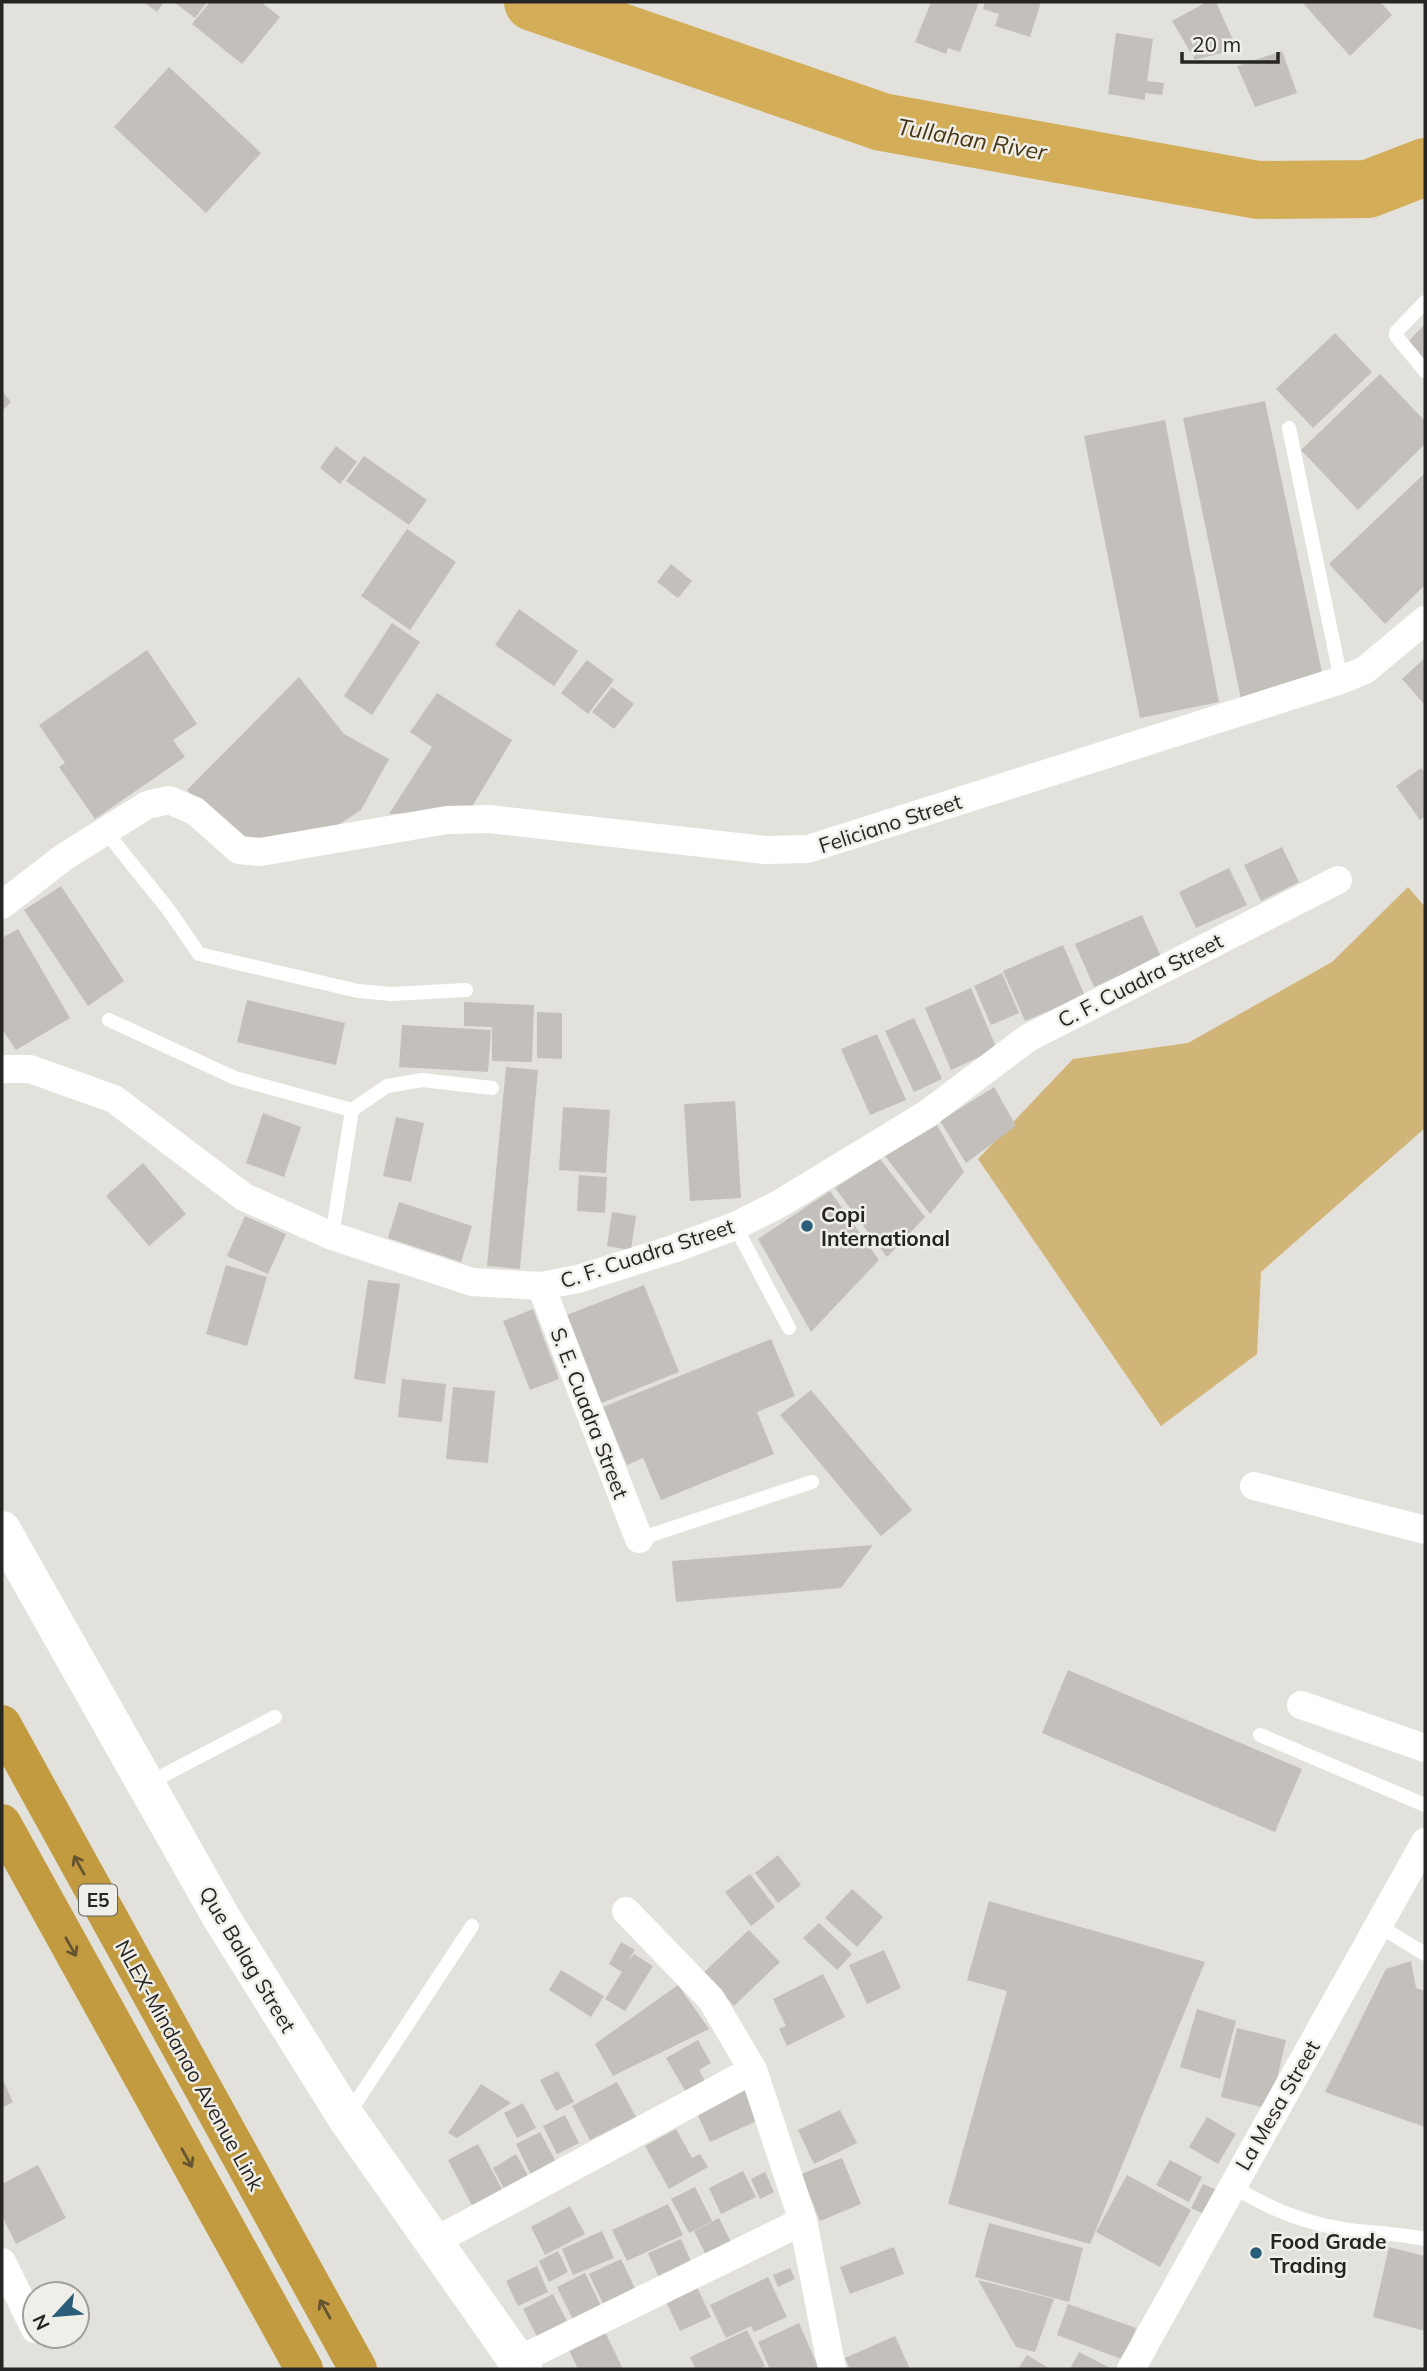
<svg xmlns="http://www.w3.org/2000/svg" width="1427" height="2371" font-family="Mulish,sans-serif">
<rect width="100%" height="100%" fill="#e3e1db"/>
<polygon fill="#d1b477" points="1408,887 1425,907 1425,1128 1261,1272 1257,1354 1161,1426 978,1159 1073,1059 1188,1043 1332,962"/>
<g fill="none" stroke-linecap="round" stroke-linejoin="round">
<polyline stroke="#d3ad58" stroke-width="10" points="1406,174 1425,179"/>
<polyline stroke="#d3ad58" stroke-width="58" points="533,2 882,122 1258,190 1368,189 1425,167"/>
</g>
<g fill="#c3c0bb">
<polygon points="144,2 164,2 157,12"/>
<polygon points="174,2 207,2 195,18"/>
<polygon points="210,2 261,2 280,17 242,64 192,24"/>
<polygon points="931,2 979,2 960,52 948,48 946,54 915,42"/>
<polygon points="985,2 1041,2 1030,37 995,26 999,14 983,9"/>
<polygon points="1207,2 1216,2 1237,49 1195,60 1172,21"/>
<polygon points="1302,2 1380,2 1392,15 1350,56"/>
<polygon points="1116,33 1153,39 1147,81 1164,83 1162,95 1145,93 1145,100 1108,94"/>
<polygon points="1282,51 1297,93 1255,107 1237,66"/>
<polygon points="169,67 261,153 206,213 114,127"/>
<polygon points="1425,324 1425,363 1406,344"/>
<polygon points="1335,333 1372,372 1313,428 1276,389"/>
<polygon points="1380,374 1425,421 1425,444 1358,510 1301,450"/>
<polygon points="2,391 11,402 2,411"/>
<polygon points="1265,401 1324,682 1241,699 1183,418"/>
<polygon points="1165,420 1219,702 1140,718 1084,436"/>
<polygon points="336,446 357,462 340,484 320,468"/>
<polygon points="364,456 427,500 409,525 346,481"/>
<polygon points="1425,473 1425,585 1385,624 1329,564"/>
<polygon points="407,529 456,562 410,630 361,596"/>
<polygon points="671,564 692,581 678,598 657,582"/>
<polygon points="519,609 578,651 554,686 495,645"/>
<polygon points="392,623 420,642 372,715 344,696"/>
<polygon points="147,650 197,724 173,740 185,757 95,819 59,767 65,763 39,725"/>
<polygon points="1425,658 1425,705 1402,679"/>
<polygon points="587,660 614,680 588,714 561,693"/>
<polygon points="299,677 344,734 389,759 361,810 335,827 236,845 187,790"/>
<polygon points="612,687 634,704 614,729 592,712"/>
<polygon points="437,693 512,740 470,810 389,814 432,747 410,732"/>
<polygon points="1421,768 1425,773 1425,816 1420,820 1396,786"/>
<polygon points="1282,847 1299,882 1261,901 1244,865"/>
<polygon points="1229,868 1247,905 1196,928 1179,892"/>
<polygon points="61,886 124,981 88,1006 24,910"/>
<polygon points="1142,915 1161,957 1094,987 1075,944"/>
<polygon points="18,929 70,1018 16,1050 2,1029 2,938"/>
<polygon points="1063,945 1085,996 1025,1021 1003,971"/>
<polygon points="1002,973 1019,1013 991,1025 974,986"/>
<polygon points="971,988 997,1049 951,1070 925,1008"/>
<polygon points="247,1000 345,1023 336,1065 237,1042"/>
<polygon points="464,1002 534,1005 532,1062 492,1061 492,1027 464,1026"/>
<polygon points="537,1012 562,1013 562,1059 537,1058"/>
<polygon points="914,1018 942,1079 914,1092 885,1031"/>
<polygon points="402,1025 491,1030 488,1072 399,1067"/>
<polygon points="877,1034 906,1100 870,1115 841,1049"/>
<polygon points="506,1067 538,1070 520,1269 487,1266"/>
<polygon points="994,1087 1016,1126 966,1163 940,1121"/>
<polygon points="735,1101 741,1198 690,1201 684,1104"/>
<polygon points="563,1107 610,1110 606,1173 559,1170"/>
<polygon points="263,1113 301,1127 284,1177 246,1163"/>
<polygon points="396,1117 424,1123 411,1182 383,1176"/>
<polygon points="937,1125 964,1172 930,1214 885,1156"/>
<polygon points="880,1159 925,1217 887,1257 835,1188"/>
<polygon points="143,1163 186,1214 149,1246 106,1196"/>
<polygon points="579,1175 607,1177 605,1213 577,1211"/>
<polygon points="830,1191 879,1260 811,1332 758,1239"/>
<polygon points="399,1202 472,1226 461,1262 388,1238"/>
<polygon points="612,1212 636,1216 631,1250 607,1246"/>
<polygon points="245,1216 286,1234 268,1274 227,1256"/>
<polygon points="226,1265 267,1277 247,1346 206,1334"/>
<polygon points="368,1280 400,1284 385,1384 354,1379"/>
<polygon points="644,1285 679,1372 599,1404 564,1316"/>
<polygon points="533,1309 559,1379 530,1390 503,1321"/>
<polygon points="771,1339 795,1396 757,1412 774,1454 661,1500 643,1458 627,1465 603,1407"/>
<polygon points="402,1379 446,1384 442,1422 398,1417"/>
<polygon points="453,1387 495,1391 488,1463 446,1459"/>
<polygon points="811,1390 912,1510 881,1536 780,1415"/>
<polygon points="873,1545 841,1588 676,1602 672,1561"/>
<polygon points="1068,1670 1302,1769 1275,1832 1042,1733"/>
<polygon points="778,1855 801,1885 778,1903 755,1873"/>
<polygon points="750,1874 775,1907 751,1926 725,1892"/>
<polygon points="852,1889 883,1917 857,1947 825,1918"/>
<polygon points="989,1901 1205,1962 1090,2244 948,2204 1007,1991 967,1980"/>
<polygon points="819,1923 852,1954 837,1970 803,1938"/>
<polygon points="749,1930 780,1962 734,2006 703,1973"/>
<polygon points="621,1942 635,1950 627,1962 634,1954 653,1966 625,2011 605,1999 622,1972 609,1964"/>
<polygon points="884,1950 901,1988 867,2004 849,1965"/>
<polygon points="1411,1961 1416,1988 1425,1991 1425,2127 1325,2092 1386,1969"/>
<polygon points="561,1970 604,1996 591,2017 549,1990"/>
<polygon points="823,1974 845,2017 787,2046 779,2029 786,2026 773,1999"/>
<polygon points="678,1985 709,2029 613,2076 595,2044"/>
<polygon points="1197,2009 1236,2021 1220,2079 1180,2067"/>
<polygon points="1237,2028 1286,2040 1270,2109 1221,2097"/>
<polygon points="698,2040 711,2063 699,2070 705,2081 686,2092 666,2058"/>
<polygon points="558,2071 574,2102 556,2111 540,2080"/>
<polygon points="2,2078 13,2102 2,2108"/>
<polygon points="617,2082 636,2117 590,2140 572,2106"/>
<polygon points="481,2084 511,2103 457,2138 448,2133"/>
<polygon points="743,2086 759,2120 710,2142 695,2109"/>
<polygon points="523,2103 536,2128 517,2138 504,2113"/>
<polygon points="840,2110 857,2143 814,2164 798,2130"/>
<polygon points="565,2115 579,2143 557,2154 543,2126"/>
<polygon points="1207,2117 1236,2134 1218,2164 1189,2147"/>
<polygon points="676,2129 692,2158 700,2154 708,2167 669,2189 645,2146"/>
<polygon points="540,2132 557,2164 532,2177 516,2144"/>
<polygon points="478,2144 503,2191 473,2207 448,2160"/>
<polygon points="516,2154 532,2183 508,2196 493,2168"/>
<polygon points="842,2158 861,2204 820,2221 801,2174"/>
<polygon points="1170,2160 1202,2177 1189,2202 1156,2185"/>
<polygon points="38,2165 66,2218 16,2244 2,2216 2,2184"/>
<polygon points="743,2171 756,2197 721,2214 709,2188"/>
<polygon points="765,2172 774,2192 760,2199 751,2179"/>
<polygon points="1127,2175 1191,2210 1160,2267 1096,2232"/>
<polygon points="1203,2184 1217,2190 1206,2215 1191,2208"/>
<polygon points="695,2187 712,2221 689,2233 671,2199"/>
<polygon points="668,2204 683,2235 627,2261 612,2230"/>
<polygon points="570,2206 585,2234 545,2255 531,2227"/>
<polygon points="719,2218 735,2250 710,2263 694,2231"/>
<polygon points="989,2223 1083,2248 1069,2302 975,2277"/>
<polygon points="602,2231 614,2258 573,2275 562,2249"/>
<polygon points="681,2239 695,2270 662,2285 648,2253"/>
<polygon points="894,2247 904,2274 850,2294 840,2267"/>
<polygon points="1389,2247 1425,2256 1425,2331 1373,2317"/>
<polygon points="558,2251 568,2272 549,2282 539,2261"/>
<polygon points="621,2259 639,2297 607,2312 589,2274"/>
<polygon points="537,2266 548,2292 518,2306 506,2281"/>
<polygon points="790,2268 795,2279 778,2287 773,2275"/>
<polygon points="585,2273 605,2314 577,2328 557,2287"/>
<polygon points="768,2277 787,2317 754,2332 751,2326 726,2338 710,2305"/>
<polygon points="978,2280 1054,2299 1035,2352 1016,2347"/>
<polygon points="697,2287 711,2317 680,2331 666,2302"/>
<polygon points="553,2294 571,2329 541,2344 523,2309"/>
<polygon points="1068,2304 1136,2328 1124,2360 1057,2335"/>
<polygon points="799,2323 819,2369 770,2369 758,2342"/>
<polygon points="604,2330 623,2369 578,2369 568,2348"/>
<polygon points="747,2330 765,2366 758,2369 696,2369 690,2357"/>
<polygon points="895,2336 910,2369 850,2369 845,2358"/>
<polygon points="1079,2352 1112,2369 1070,2369"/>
<polygon points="1027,2355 1050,2369 1018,2369"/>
</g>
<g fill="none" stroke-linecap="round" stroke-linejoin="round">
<g stroke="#fff" stroke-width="14">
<polyline points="1425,302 1396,332 1396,336 1425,371"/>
<polyline points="1289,428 1341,680"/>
<polyline points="106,832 168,909 199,954 358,991 391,994 466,990"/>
<polyline points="109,1020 235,1078 352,1110"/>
<polyline points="735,1226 789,1328"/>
<polyline points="332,1236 352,1110 387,1086 422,1080 492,1088"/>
<polyline points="639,1539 812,1482"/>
<polyline points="1260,1735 1425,1805"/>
<polyline points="147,1784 275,1717"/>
<polyline points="1379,1926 1425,1954"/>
<polyline points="349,2113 472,1926"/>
<path d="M1232,2185C1266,2208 1307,2224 1349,2230C1374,2233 1400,2234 1425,2239"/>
</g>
<g stroke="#fff" stroke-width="28">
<polyline points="2,905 64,857 147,805 169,800 195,811 239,850 260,852 447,820 489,819 765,850 808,849 1341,680 1365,670 1425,620"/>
<polyline points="2,1069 30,1069 114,1099 244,1197 332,1236 472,1282 541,1286 578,1279 673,1249 735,1226 779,1204 927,1114 1028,1038 1338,880"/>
<polyline points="541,1286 639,1539"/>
<polyline points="1254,1486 1425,1530"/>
<polyline points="1301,1705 1425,1748"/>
<polyline points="626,1911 711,1999 753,2070 803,2221 832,2369"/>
<polyline points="435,2241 753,2070"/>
<polyline points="2,2262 35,2329"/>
<polyline points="517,2361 803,2221"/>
<polyline points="1131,2369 1425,1842"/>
</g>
<polyline stroke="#fff" stroke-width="38" points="2,1530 221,1917 346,2117 523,2369"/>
<g stroke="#c29b41" stroke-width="38">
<polyline points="2,1724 358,2369"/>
<polyline points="2,1823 304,2369"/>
</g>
</g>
<defs><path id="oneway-shaft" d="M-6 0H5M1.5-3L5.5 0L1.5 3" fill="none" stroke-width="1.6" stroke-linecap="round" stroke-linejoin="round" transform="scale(1.75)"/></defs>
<g stroke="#64542f">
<use href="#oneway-shaft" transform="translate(79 1865) rotate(-119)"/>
<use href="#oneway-shaft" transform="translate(71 1947) rotate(61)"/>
<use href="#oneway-shaft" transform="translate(187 2158) rotate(61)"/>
<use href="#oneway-shaft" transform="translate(325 2309) rotate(-119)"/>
</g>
<g fill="#295d79" stroke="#f0eee8" stroke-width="2.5">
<circle cx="807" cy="1226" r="7"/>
<circle cx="1256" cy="2253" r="7"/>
</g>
<g text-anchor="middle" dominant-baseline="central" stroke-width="5" stroke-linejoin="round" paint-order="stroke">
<rect fill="#f0eee8" stroke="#63615e" stroke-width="2" x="79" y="1884.5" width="38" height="31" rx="5"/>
<g font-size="19" font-weight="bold" fill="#262523">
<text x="98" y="1900">E5</text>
</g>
<g font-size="21" fill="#262523" stroke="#f0eee8">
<text transform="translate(890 823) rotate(-18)">Feliciano Street</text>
<text transform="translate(1140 980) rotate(-27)">C. F. Cuadra Street</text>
<text transform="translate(647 1253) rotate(-18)">C. F. Cuadra Street</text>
<text transform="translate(590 1413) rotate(69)">S. E. Cuadra Street</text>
<text transform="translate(248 1959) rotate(59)">Que Balag Street</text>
<text transform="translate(190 2065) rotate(61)">NLEX-Mindanao Avenue Link</text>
<text transform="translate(1277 2105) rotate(-60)">La Mesa Street</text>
</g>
<g font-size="21" font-weight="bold" fill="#262523" stroke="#f0eee8" text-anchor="start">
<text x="821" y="1214">Copi<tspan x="821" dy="24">International</tspan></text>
<text x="1270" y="2241">Food Grade<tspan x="1270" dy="24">Trading</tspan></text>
</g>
<g font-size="23" font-style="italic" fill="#463611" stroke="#f0eee8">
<text transform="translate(972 139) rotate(10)">Tullahan River</text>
</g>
</g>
<rect width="1427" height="2371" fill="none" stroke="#262523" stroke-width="7"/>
<g transform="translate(56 2315) rotate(244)"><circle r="33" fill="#f0eee8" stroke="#9f9e99" stroke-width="2"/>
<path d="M0-5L12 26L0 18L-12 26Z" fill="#295d79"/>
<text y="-10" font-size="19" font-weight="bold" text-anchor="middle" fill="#262523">N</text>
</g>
<path d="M1182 52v10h96v-10" fill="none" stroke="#262523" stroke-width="3.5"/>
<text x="1192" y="52" font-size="21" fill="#262523" stroke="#f0eee8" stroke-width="5" paint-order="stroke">20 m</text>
</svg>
